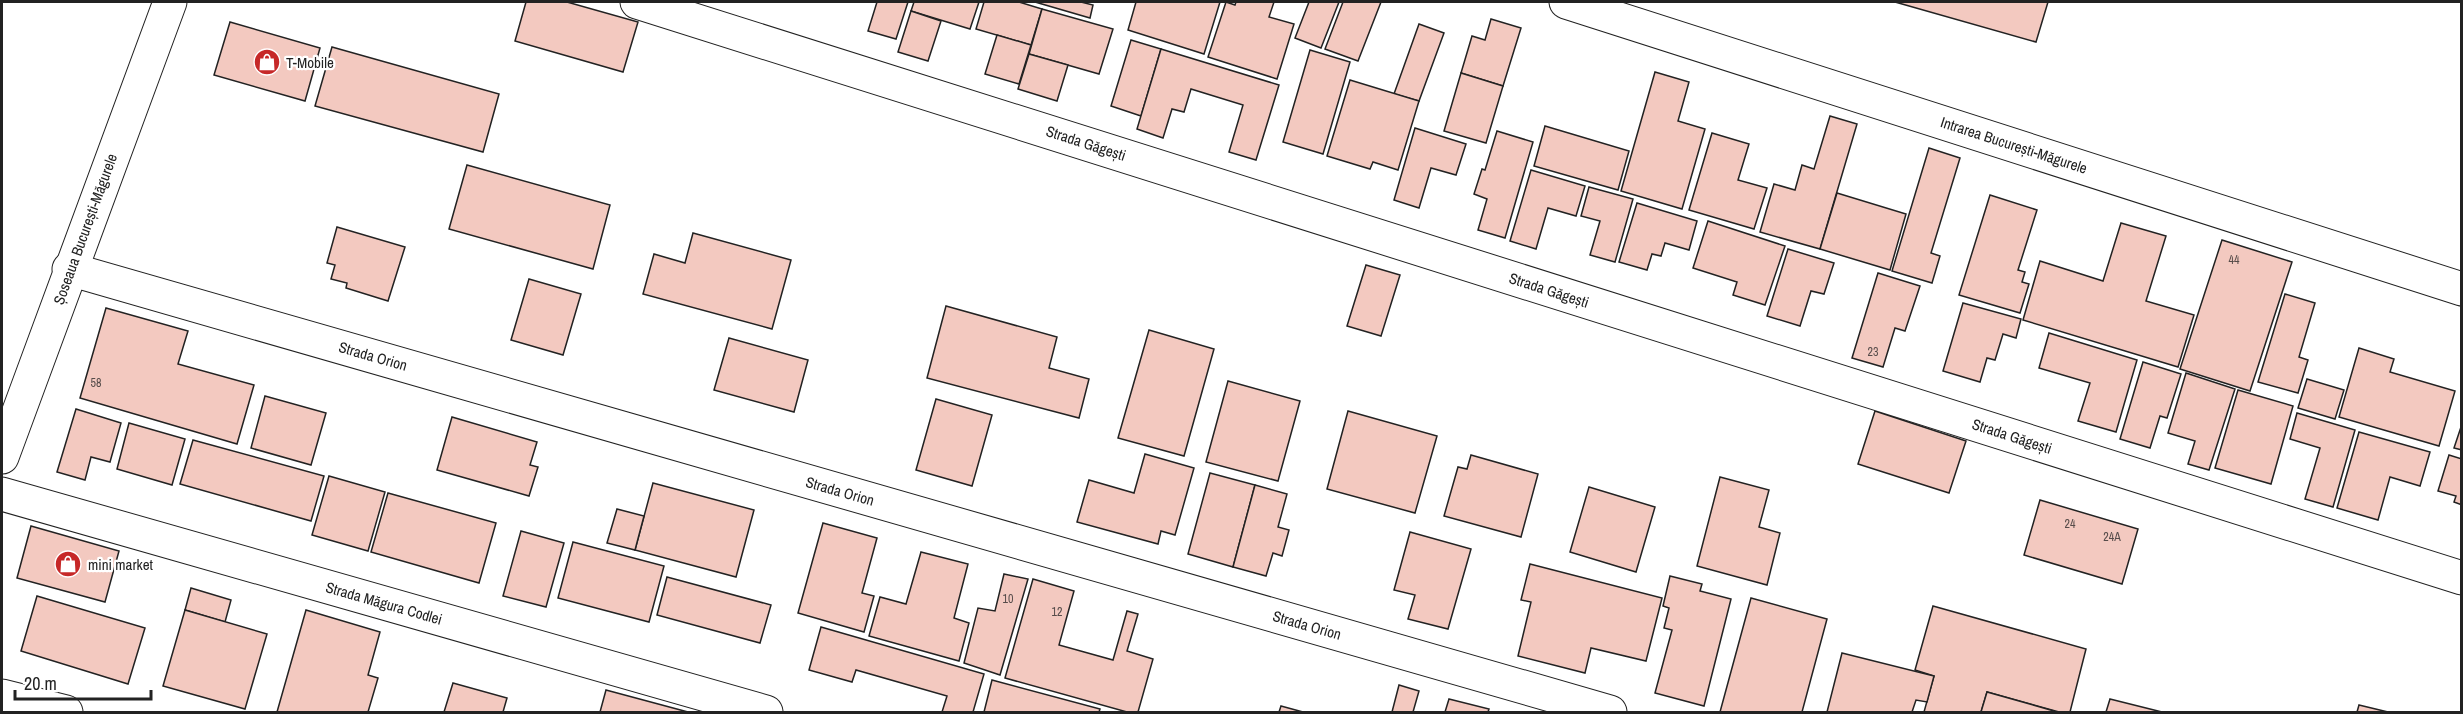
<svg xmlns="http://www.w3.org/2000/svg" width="2463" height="714" font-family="'Archivo Narrow',sans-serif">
<rect width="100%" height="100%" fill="#fff"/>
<g fill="#f3c9c0" stroke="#222" stroke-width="1.5">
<polygon points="526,2 567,2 638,22 623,72 515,41"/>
<polygon points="877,2 908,2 896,39 868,31"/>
<polygon points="914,2 979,2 970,29 911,11"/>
<polygon points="984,2 1019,2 1042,9 1031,45 976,29"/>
<polygon points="1035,2 1081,2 1093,5 1090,18"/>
<polygon points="1136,2 1220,2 1204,54 1128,30"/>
<polygon points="1226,2 1235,5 1236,2 1274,2 1269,17 1294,24 1277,79 1208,57"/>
<polygon points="1309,2 1339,2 1321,48 1295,38"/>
<polygon points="1343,2 1381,2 1358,61 1325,49"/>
<polygon points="1895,2 2048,2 2036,42"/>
<polygon points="1042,9 1113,29 1099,74 1029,54"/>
<polygon points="911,11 941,21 928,61 898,52"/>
<polygon points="1491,19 1521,28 1503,86 1461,73 1472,36 1485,40"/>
<polygon points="230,22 320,48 305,101 214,75"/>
<polygon points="1419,24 1444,33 1419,101 1394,94"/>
<polygon points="997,35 1031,45 1019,84 985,74"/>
<polygon points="1131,40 1161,49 1141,116 1111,106"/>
<polygon points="332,47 499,94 483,152 315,106"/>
<polygon points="1161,49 1279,85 1256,160 1229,152 1243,105 1191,89 1184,112 1172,109 1163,138 1137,129"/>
<polygon points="1310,50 1350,62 1323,154 1283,142"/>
<polygon points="1029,54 1068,65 1057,101 1018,89"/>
<polygon points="1655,72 1689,82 1678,121 1705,129 1682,209 1621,191"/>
<polygon points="1461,73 1503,86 1486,143 1444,131"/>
<polygon points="1350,80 1419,101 1398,170 1373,162 1370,169 1327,156"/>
<polygon points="1830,116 1857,124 1820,249 1760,232 1774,184 1795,190 1802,165 1814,169"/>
<polygon points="1545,126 1629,151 1618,190 1534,166"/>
<polygon points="1415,128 1466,144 1456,175 1431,168 1419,208 1394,200"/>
<polygon points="1497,131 1533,142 1505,238 1478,230 1487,199 1474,194 1482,169 1485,170"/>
<polygon points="1712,133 1749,144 1738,180 1767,188 1754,229 1689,210"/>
<polygon points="1929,148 1960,158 1931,253 1940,256 1932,283 1892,271"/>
<polygon points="467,165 610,205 593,269 449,229"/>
<polygon points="1531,170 1585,186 1576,216 1548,208 1536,249 1510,241"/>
<polygon points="1589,187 1633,199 1615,262 1590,255 1600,221 1581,216"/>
<polygon points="1837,193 1906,214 1890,270 1820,249"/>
<polygon points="1990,195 2037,210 2018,270 2025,272 2022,282 2029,284 2020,313 1959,295"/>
<polygon points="1637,203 1697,221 1689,250 1665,243 1661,256 1652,254 1647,270 1619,262"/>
<polygon points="1708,221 1785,246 1765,305 1733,295 1737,282 1693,268"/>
<polygon points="2121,223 2166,236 2146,301 2194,315 2178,367 2023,320 2040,261 2103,281"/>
<polygon points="337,227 405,247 388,301 346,288 347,283 331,279 335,265 327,263"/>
<polygon points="693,233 791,260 772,329 643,294 654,254 685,263"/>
<polygon points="2222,240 2292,262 2250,391 2180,369"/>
<polygon points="1788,249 1834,263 1824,294 1811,291 1800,326 1767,316"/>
<polygon points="1366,265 1400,275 1381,336 1347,326"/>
<polygon points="1878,273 1920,286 1905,331 1895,328 1883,367 1852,358"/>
<polygon points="529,279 581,294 563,355 511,340"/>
<polygon points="2285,294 2315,303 2299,357 2308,360 2298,393 2258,382"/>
<polygon points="1963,303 2021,319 2016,338 2003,334 1995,360 1987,358 1980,382 1943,371"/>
<polygon points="946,306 1057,337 1049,368 1089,379 1079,418 927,378"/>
<polygon points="106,308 188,331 178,364 254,385 237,444 80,398"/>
<polygon points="1149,330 1214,349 1184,456 1118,438"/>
<polygon points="2049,333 2137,360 2116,432 2078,421 2090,383 2039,368"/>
<polygon points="729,338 808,360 794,412 714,390"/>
<polygon points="2359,348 2394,359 2390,372 2455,391 2439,446 2339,417"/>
<polygon points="2143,362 2181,374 2167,418 2160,416 2150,448 2120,439"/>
<polygon points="2186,373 2235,389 2209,470 2188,464 2195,441 2168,433"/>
<polygon points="2307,379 2344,390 2335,419 2298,408"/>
<polygon points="1228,381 1300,401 1278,481 1206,462"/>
<polygon points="2238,390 2293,406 2271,484 2215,468"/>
<polygon points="265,396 326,413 311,465 251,448"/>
<polygon points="936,399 992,415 972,486 916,470"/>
<polygon points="76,409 121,423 110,462 91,457 85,480 57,472"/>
<polygon points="1348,411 1437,436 1415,513 1327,489"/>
<polygon points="1875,411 1966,441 1949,493 1858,464"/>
<polygon points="2297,413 2355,430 2333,507 2305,499 2320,448 2290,439"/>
<polygon points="452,417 537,442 530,465 538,467 529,496 437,470"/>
<polygon points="129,423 185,439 172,485 117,469"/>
<polygon points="2462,424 2462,450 2454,448"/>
<polygon points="2359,432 2430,452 2420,486 2390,477 2378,520 2337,508"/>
<polygon points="193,440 324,476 311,521 180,484"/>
<polygon points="1145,454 1194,468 1175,535 1161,531 1158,544 1077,522 1089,480 1134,493"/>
<polygon points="1471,455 1538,474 1521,537 1444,516 1458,467 1467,469"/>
<polygon points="2449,455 2462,459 2462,505 2454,502 2456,496 2438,491"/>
<polygon points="1210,473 1255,485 1233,567 1188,554"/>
<polygon points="329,476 385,492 368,551 312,535"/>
<polygon points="1720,477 1769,490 1759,527 1780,533 1767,585 1697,566"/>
<polygon points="653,483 754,510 736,577 635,550"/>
<polygon points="1255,485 1287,494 1278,527 1289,530 1282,556 1273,553 1266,576 1233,567"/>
<polygon points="1589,487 1655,507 1636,572 1570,552"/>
<polygon points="388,493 496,523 479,583 371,552"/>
<polygon points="2040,500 2138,529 2122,584 2024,555"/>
<polygon points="617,509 644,516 635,550 607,543"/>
<polygon points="823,523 877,538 862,593 874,596 864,632 798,613"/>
<polygon points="31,526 119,551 105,602 17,578"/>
<polygon points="521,531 564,543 546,607 503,596"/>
<polygon points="1410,532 1471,549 1448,629 1408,619 1415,595 1394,590"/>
<polygon points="573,542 664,566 649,622 558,598"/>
<polygon points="921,552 968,564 954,618 969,623 959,661 869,636 880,597 906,604"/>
<polygon points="1530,564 1662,598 1646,661 1591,648 1585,673 1518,656 1531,602 1521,600"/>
<polygon points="1004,574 1028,579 1000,675 964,663 978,608 995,611"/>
<polygon points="1670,576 1702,584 1700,591 1731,599 1704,706 1655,693 1672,630 1664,628 1669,608 1663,606"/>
<polygon points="667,577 771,605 760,643 657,615"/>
<polygon points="1033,579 1074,591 1059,645 1113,660 1127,611 1138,614 1127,651 1153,659 1138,712 1127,712 1005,678"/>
<polygon points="191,588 231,600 225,622 185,610"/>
<polygon points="37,596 145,628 128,684 21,651"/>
<polygon points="1751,598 1827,619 1802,712 1720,712"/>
<polygon points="1933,606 2086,649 2070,712 2059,712 1987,692 1981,712 1924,712 1934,676 1915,670"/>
<polygon points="185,610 267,634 245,709 163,686"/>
<polygon points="306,610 380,632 368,675 378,678 368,712 277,712"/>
<polygon points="821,627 984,674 973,712 942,712 947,696 856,670 852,682 809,670"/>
<polygon points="1842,653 1934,676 1927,702 1916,700 1912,712 1827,712"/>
<polygon points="992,680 1100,709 1099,712 984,712"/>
<polygon points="453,683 507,698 503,712 444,712"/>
<polygon points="1399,685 1419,691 1413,712 1392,712"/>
<polygon points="606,690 688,712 600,712"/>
<polygon points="1987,692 2054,711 2054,712 1981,712"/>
<polygon points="1449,699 1489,709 1488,712 1445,712"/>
<polygon points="2110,699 2162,712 2106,712"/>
<polygon points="2359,705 2388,712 2357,712"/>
<polygon points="1281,706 1303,712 1279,712"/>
</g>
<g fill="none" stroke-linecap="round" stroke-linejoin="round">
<defs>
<g id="minor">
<polyline points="637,2 2462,578"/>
<polyline points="1566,2 2462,289"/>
<polyline points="69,269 1610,712"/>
<polyline points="2,494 766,712"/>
<polyline points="2,696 66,712"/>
</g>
<polyline id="major" points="2,457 170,2"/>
</defs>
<use href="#minor" stroke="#222" stroke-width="35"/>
<use href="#major" stroke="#222" stroke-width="35"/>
<use href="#minor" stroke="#fff" stroke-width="33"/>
<use href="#major" stroke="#fff" stroke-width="33"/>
</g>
<defs>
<symbol id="shop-disc" viewBox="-11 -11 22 22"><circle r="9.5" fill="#c62828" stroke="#fff"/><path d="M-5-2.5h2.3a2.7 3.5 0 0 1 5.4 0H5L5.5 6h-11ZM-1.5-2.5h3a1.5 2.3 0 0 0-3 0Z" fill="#fff"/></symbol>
</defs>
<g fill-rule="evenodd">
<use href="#shop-disc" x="252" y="47" width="30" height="30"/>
<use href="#shop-disc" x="53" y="549" width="30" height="30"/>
</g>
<g text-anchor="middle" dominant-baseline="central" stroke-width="4.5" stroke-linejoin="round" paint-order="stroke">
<g font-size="12" fill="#564c4a">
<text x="2234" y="260">44</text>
<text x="1873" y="352">23</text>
<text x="96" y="383">58</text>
<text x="2070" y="524">24</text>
<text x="2112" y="537">24A</text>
<text x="1008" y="599">10</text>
<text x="1057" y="612">12</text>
</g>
<g font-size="15" fill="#222" stroke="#fff" text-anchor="start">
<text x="286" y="62">T-Mobile</text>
<text x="88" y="564">mini market</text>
</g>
<g font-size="15" fill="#222" stroke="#fff">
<text transform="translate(1086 143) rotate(18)">Strada Găgești</text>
<text transform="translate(2014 145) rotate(18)">Intrarea București-Măgurele</text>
<text transform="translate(85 229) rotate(-70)">Șoseaua București-Măgurele</text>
<text transform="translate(1549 290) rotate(18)">Strada Găgești</text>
<text transform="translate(373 356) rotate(16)">Strada Orion</text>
<text transform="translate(2012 436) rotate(18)">Strada Găgești</text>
<text transform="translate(840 491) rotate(16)">Strada Orion</text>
<text transform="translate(384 603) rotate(16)">Strada Măgura Codlei</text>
<text transform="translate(1307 625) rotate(16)">Strada Orion</text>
</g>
</g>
<rect width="2463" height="714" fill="none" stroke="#222222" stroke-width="6"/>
<path d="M15 690v9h136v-9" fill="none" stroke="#222222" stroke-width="3"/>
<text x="24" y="690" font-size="18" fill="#222222" stroke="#ffffff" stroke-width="4.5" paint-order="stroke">20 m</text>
</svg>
